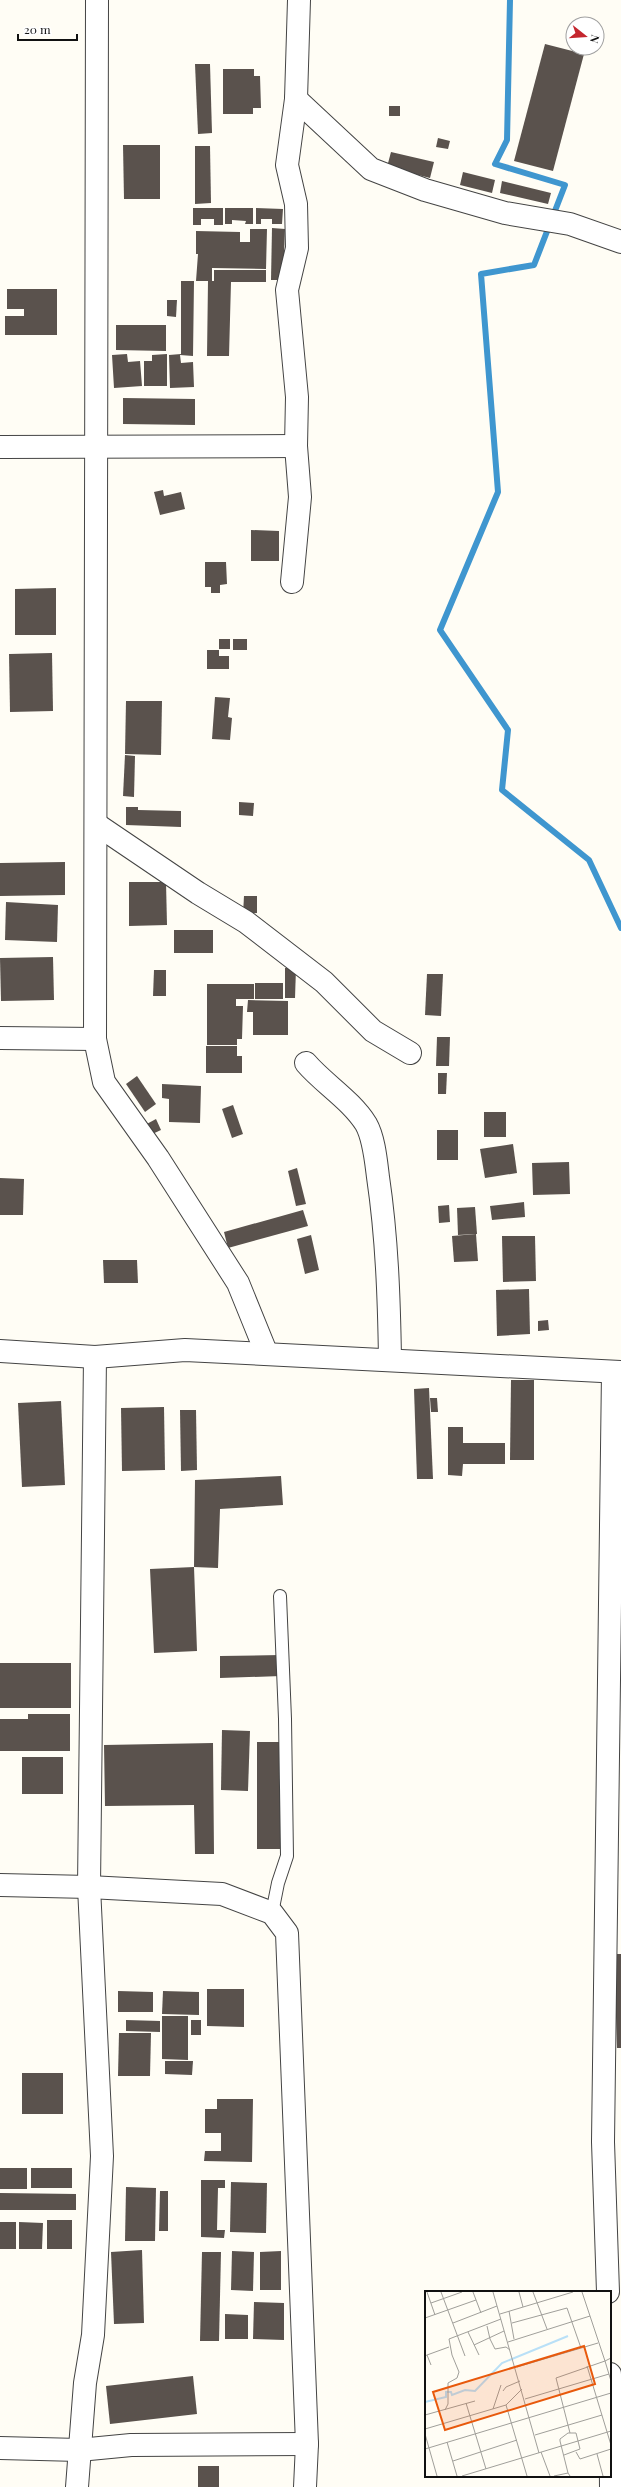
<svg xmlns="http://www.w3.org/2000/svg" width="621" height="2487" font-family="'Playfair Display',serif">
<rect width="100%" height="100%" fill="#fffdf5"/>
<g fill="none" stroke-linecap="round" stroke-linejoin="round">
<polyline stroke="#3f96cf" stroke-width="6" points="510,0 507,140 495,164 565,185 534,265 481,274 498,492 440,630 508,730 502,790 589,860 621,928"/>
</g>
<g fill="#5a524d">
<polygon points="545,44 584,54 553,171 514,161"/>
<polygon points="195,64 210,64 212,133 198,134"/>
<polygon points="223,69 254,69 254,76 260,76 261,108 253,108 253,114 223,114"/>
<rect x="389" y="106" width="11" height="10"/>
<polygon points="438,138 450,141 448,149 436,147"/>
<polygon points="123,145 160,145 160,199 124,199"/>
<polygon points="195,146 210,146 211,203 195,204"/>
<polygon points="391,152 434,162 430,178 387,167"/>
<polygon points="463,172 495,180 492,193 460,185"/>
<polygon points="502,181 551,193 548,204 500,193"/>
<polygon points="193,208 223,208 223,225 214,225 214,219 201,219 201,225 193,225"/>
<polygon points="225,208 253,208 253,224 245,224 246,221 232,220 232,224 225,224"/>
<polygon points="256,208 283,209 282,224 272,224 272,219 261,219 261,224 256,224"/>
<polygon points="272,228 285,229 283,280 271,280"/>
<polygon points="250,229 267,229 266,269 212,268 212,281 196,281 198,254 196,254 196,231 240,232 240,242 250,242"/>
<polygon points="214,270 266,270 266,282 231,282 229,356 207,356 208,281 214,281"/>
<polygon points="181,281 194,281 193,356 180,355 181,363 193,362 194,387 170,388 169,355 181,354"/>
<polygon points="7,289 57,289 57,335 5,335 5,316 24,316 24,309 7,309"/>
<polygon points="167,300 177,300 176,317 167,316"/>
<polygon points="116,325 166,325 166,351 116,350"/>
<polygon points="127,354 128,362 140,361 142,386 114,388 112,355"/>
<polygon points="167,354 167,386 144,386 144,361 152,361 152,355"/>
<polygon points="123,398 195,399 195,425 123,424"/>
<polygon points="163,490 164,496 181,492 185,509 160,515 154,492"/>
<polygon points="251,530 279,531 279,561 251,561"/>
<polygon points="205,562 226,562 227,584 220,585 220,593 211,593 211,587 205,587"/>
<polygon points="56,588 56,635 15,635 15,589"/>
<rect x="219" y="639" width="11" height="10"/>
<rect x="233" y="639" width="14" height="11"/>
<polygon points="207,650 219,650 219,656 229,656 229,669 207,669"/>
<polygon points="52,653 53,711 10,712 9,654"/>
<polygon points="215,697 230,698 228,717 232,718 230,740 212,739"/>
<polygon points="126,701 162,701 161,755 125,754"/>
<polygon points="125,755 135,756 134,797 123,796"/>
<polygon points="239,802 254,803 253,816 239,815"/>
<polygon points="126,807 138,807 138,810 181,811 181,827 126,825"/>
<polygon points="65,862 65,895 0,896 0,863"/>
<polygon points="129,882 166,882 167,925 129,926"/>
<polygon points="244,896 257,896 257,913 243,914"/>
<polygon points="6,902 58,905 57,942 5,940"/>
<rect x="174" y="930" width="39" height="23"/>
<polygon points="53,957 54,1000 1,1001 0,958"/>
<polygon points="285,968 296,968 295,998 285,998"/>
<polygon points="154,970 166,970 166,996 153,996"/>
<polygon points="427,974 443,974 441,1016 425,1015"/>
<rect x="255" y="983" width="28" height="16"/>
<polygon points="207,984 254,984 254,999 236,999 236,1006 243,1006 242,1039 237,1039 237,1045 207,1045"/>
<polygon points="248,1000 288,1001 288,1035 253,1035 253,1012 247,1012"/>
<polygon points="437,1037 450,1037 449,1066 436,1066"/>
<polygon points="206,1046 237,1046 237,1056 242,1056 242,1073 206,1073"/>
<polygon points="438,1073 447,1073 446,1094 438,1094"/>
<polygon points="137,1076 156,1104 145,1112 126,1084"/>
<polygon points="162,1084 201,1086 200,1123 169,1122 169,1099 162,1098"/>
<polygon points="233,1105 243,1134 232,1138 222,1109"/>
<rect x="484" y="1112" width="22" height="25"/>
<polygon points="156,1119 161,1130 148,1136 143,1126"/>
<rect x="437" y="1130" width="21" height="30"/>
<polygon points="513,1144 517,1173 485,1178 480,1149"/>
<polygon points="569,1162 570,1194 533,1195 532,1163"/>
<polygon points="297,1168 306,1204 296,1206 288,1171"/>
<polygon points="0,1178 24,1179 23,1215 0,1215"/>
<polygon points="524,1202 525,1217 492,1220 490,1206"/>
<polygon points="449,1205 450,1222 439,1223 438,1206"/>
<polygon points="475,1207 477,1234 458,1235 457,1208"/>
<polygon points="303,1210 308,1226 228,1248 224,1232"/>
<polygon points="476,1234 478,1261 454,1262 452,1236"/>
<polygon points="311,1235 319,1270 305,1274 297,1239"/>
<polygon points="502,1236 535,1236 536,1281 503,1282"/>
<polygon points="103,1260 137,1260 138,1283 104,1283"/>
<polygon points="529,1289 530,1334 497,1336 496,1290"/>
<polygon points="548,1320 549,1330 538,1331 538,1321"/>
<polygon points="511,1380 534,1380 534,1460 510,1460"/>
<polygon points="429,1388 433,1479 417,1479 414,1389"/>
<polygon points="430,1398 437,1398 438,1412 431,1412"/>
<polygon points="61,1401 65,1485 22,1487 18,1403"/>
<polygon points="164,1407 165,1470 122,1471 121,1408"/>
<polygon points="180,1410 196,1410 197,1470 181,1471"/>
<polygon points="448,1427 463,1427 463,1443 505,1443 505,1464 463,1464 462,1476 448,1475"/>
<polygon points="281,1476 283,1505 220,1509 218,1568 194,1567 197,1651 154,1653 150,1569 194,1567 195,1480"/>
<polygon points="281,1655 281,1676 220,1678 220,1656"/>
<rect x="0" y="1663" width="71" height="45"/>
<polygon points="28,1714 70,1714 70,1751 0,1751 0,1719 28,1719"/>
<polygon points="222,1730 250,1731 248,1791 221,1790"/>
<polygon points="257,1742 283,1742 284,1849 257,1849"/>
<polygon points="213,1743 214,1854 195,1854 194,1805 105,1806 104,1745"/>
<rect x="22" y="1757" width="41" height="37"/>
<polygon points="614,1954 621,1954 621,2048 617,2048"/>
<polygon points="207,1989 244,1989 244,2027 207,2026"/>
<polygon points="118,1991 153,1992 153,2012 118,2012"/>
<polygon points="163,1991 199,1992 199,2015 162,2014"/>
<polygon points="162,2016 188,2016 188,2060 162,2059"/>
<polygon points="126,2020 160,2021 160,2032 126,2031"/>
<rect x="191" y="2020" width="10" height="15"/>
<polygon points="119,2033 151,2033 150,2076 118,2076"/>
<polygon points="165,2061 193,2061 192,2075 165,2074"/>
<rect x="22" y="2073" width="41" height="41"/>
<polygon points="217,2099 253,2099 252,2162 204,2161 205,2151 221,2151 221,2133 205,2133 205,2109 217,2109"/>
<rect x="0" y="2168" width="27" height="21"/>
<rect x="31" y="2168" width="41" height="20"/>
<polygon points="201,2180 225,2180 225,2188 218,2188 217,2230 225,2230 224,2238 201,2237"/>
<polygon points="231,2182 267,2183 266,2233 230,2232"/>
<polygon points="126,2187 156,2188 155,2241 125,2241"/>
<polygon points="160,2191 168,2191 168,2231 159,2231"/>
<polygon points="0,2193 76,2194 76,2210 0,2210"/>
<rect x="47" y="2220" width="25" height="29"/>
<rect x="0" y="2222" width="16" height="27"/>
<polygon points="19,2222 43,2223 42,2249 19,2249"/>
<polygon points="142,2250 144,2323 114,2324 111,2252"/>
<polygon points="232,2251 254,2252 253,2291 231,2290"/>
<polygon points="281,2251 281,2290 260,2290 260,2252"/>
<polygon points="202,2252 221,2252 219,2341 200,2341"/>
<polygon points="254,2302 284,2303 284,2340 253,2339"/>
<polygon points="225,2314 248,2315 248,2339 225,2339"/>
<polygon points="193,2376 197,2414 110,2424 106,2386"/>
<rect x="198" y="2466" width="21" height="21"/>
</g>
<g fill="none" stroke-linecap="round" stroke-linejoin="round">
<defs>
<polyline id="service" points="272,1913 278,1883 287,1856 285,1719 280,1596"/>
<g id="minor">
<polyline points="97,0 95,1039 104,1082 158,1158 238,1283 266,1352"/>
<polyline points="296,99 371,169 425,190 505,213 570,224 621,242"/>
<polyline points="0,447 296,446"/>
<polyline points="292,582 300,497 296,446 297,397 287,290 297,248 296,204 287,165 296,99 299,0"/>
<polyline points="96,824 198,893 246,922 324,982 373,1031 410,1053"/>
<polyline points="0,1038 95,1039"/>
<path d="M306,1063C324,1084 351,1100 366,1124C374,1138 376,1161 378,1177C387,1238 389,1298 390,1359"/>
<polyline points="0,1351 95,1357 185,1350 621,1372"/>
<polyline points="0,1885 89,1887 222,1894 272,1913 287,1933 307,2444 305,2487"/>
<polyline points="608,2292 603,2142 613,1372"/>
<polyline points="610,2374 611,2487"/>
<polyline points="0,2448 79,2450 131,2445 307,2444"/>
<polyline points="77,2487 85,2383 93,2335 102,2156 89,1887 95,1357"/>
</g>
</defs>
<use href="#service" stroke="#444" stroke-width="14"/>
<use href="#minor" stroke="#444" stroke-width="24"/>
<use href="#service" stroke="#fff" stroke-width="12"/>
<use href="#minor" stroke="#fff" stroke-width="22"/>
</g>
<g transform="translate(425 2291)">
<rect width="186" height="186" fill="#fffdf5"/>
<path fill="none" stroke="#b9e0f7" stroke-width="2" d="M0,111L21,106V101H26L27,104L40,99L50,100L77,72L143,45"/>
<path fill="none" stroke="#a09f9a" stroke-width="1" d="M2,1L10,24M16,1L40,65M48,1L56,22M68,1L114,162M94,1L98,16M108,1L122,38M6,12L37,1M84,20L89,48M75,23L148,1M0,27L51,9M28,32L72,15M87,32L142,17L156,57M62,35L65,48L70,58L81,56L85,59M43,41L54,64M83,51L165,25M49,54L79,40M2,64L24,56M0,65L2,64L6,74M186,67L180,70L186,90M162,75L186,154M92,76L173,52M78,100L81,96L95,90M100,108L184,83M41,112L61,178M81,114L102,185M68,118L76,94M20,119L23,113V92L32,87L34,81L27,64L24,48L76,28M0,124L50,110M0,138L81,114L97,98M145,142L131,87L180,70L157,1M0,143L12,185M110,144L177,124M22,151L32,185M0,158L186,102M116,161L125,185M151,161L155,168L186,158M172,163L178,185M139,164L155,158L151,142H143L135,148V150L143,182L145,185M28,170L92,149M37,185L186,140M129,185L143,182"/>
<path fill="#e8590c" fill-opacity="0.15" stroke="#e8590c" stroke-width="2" d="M159,55L170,93L20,139L8,101Z"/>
<rect width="186" height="186" fill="none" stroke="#111" stroke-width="2"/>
</g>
<g transform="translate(585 36) rotate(107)"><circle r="19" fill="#ffffff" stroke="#a0a0a0"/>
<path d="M0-3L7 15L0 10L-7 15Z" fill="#c4262e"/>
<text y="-6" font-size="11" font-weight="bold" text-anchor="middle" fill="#111111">N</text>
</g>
<path d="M18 34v6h59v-6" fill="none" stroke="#111111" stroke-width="2"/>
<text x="24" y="34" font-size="12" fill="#111111" stroke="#ffffff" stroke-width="3" paint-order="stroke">20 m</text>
</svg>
